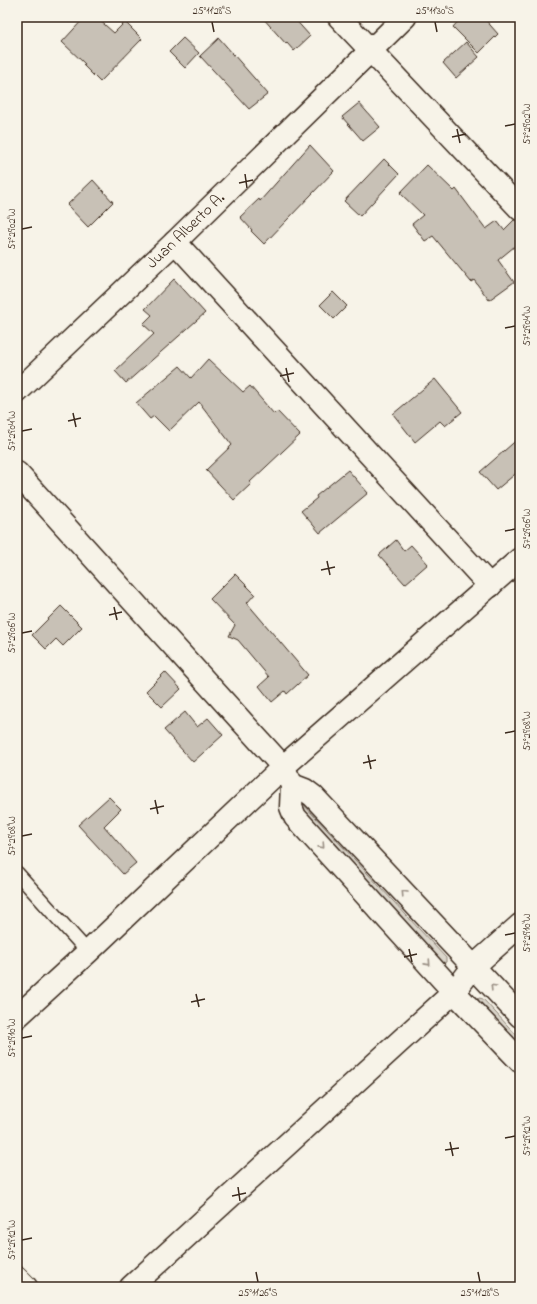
<svg xmlns="http://www.w3.org/2000/svg" width="537" height="1304" font-family="'Indie Flower',sans-serif">
<rect width="100%" height="100%" fill="#f7f3e8"/>
<filter id="ink" filterUnits="userSpaceOnUse"><feTurbulence type="fractalNoise" baseFrequency=".025" numOctaves="2"/><feDisplacementMap in="SourceGraphic" scale="8" xChannelSelector="R" yChannelSelector="G"/><feConvolveMatrix kernelMatrix="1 2 1 2 8 2 1 2 1" color-interpolation-filters="sRGB"/></filter>
<g filter="url(#ink)">
<g fill="#dbd6cb" stroke="#8b8074">
<polygon points="302,803 446,958 446,962 442,964 298,806"/>
<polygon points="479,998 483,999 520,1039 520,1050 477,1001"/>
</g>
<g fill="#c8c1b6" stroke="#3b2a1e">
<polygon points="85,17 96,17 114,33 125,22 142,39 100,82 83,65 85,64 62,42"/>
<polygon points="262,17 293,17 310,36 294,51 287,43 286,44"/>
<polygon points="462,17 483,17 498,34 479,53 453,27"/>
<polygon points="183,38 199,53 185,68 169,52"/>
<polygon points="219,38 268,94 249,109 200,56"/>
<polygon points="466,42 479,57 456,78 443,63"/>
<polygon points="359,103 380,127 363,141 342,117"/>
<polygon points="310,145 334,171 264,244 251,231 252,230 240,217 259,199 260,201"/>
<polygon points="384,159 399,174 360,216 344,201"/>
<polygon points="427,165 454,191 456,189 486,229 497,221 504,230 514,220 520,221 520,242 498,260 514,282 489,300 474,280 471,282 433,236 425,241 412,224 423,215 400,193"/>
<polygon points="93,180 113,202 88,227 67,205"/>
<polygon points="174,279 205,313 126,383 115,371 154,334 143,324 152,315 145,309"/>
<polygon points="333,292 347,306 334,319 320,305"/>
<polygon points="208,359 243,392 250,386 274,414 277,411 300,435 250,482 251,484 234,500 206,470 232,445 199,402 169,431 154,416 150,419 136,403 180,366 191,378"/>
<polygon points="435,379 462,412 445,426 440,421 415,442 393,414"/>
<polygon points="520,437 520,470 496,490 480,472"/>
<polygon points="348,470 368,493 320,533 301,511 317,498 316,496"/>
<polygon points="396,540 404,551 411,545 428,564 405,584 379,555"/>
<polygon points="235,574 255,594 247,603 308,675 287,694 285,691 272,702 259,686 269,677 238,640 229,636 235,625 210,599"/>
<polygon points="61,606 82,627 63,646 56,639 46,649 32,635"/>
<polygon points="165,672 181,689 162,707 146,691"/>
<polygon points="185,712 197,727 208,718 223,735 193,762 164,730"/>
<polygon points="109,797 121,809 104,826 136,863 123,874 78,825"/>
</g>
<g fill="none" stroke-linecap="round" stroke-linejoin="round">
<defs>
<polyline id="lane" points="17,873 88,952"/>
<g id="street">
<polyline points="339,17 520,209"/>
<polyline points="175,242 490,586"/>
<polyline points="17,392 175,242 405,17"/>
<polyline points="17,473 283,767 292,785 291,807 295,817 454,992 520,1061"/>
<polyline points="292,785 305,790 313,796 520,1016"/>
<polyline points="17,1017 88,952 283,767 520,559"/>
<polyline points="17,1278 26,1287"/>
<polyline points="131,1287 454,992 473,967 520,925"/>
</g>
</defs>
<use href="#lane" stroke="#3b2a1e" stroke-width="16"/>
<use href="#street" stroke="#3b2a1e" stroke-width="25"/>
<use href="#lane" stroke="#f7f3e8" stroke-width="13"/>
<use href="#street" stroke="#f7f3e8" stroke-width="22"/>
</g>
<defs><path id="oneway-chevron" d="M-2-3.5L2.5 0L-2 3.5" fill="none" stroke-width="1.6" stroke-linecap="round" stroke-linejoin="round"/></defs>
<g stroke="#998e83">
<use href="#oneway-chevron" transform="translate(322 846) rotate(48)"/>
<use href="#oneway-chevron" transform="translate(404 893) rotate(-133)"/>
<use href="#oneway-chevron" transform="translate(428 963) rotate(48)"/>
<use href="#oneway-chevron" transform="translate(493 987) rotate(-134)"/>
</g>
</g>
<path fill="none" stroke="#3b2a1e" stroke-width="1.5" d="M212,22L214,32M435,22L437,32M505,126L515,124M457,129L460,143M452,137L466,134M245,174L247,188M239,183L253,180M22,229L32,227M505,328L515,326M286,368L289,382M280,376L294,373M73,413L76,427M68,421L81,418M22,431L32,429M505,531L515,529M327,561L330,575M321,570L335,567M114,607L117,620M109,615L122,612M22,633L32,631M505,733L515,731M368,755L371,769M363,763L376,760M155,800L158,814M150,809L164,806M22,836L32,834M505,935L515,933M409,949L412,962M404,957L417,954M196,994L199,1007M191,1002L205,999M22,1038L32,1036M505,1138L515,1136M450,1142L453,1156M445,1150L459,1148M238,1187L240,1201M232,1196L246,1193M22,1240L32,1238M256,1272L258,1282M478,1272L480,1282"/>
<g text-anchor="middle" dominant-baseline="central" stroke-width="3.5" stroke-linejoin="round" paint-order="stroke">
<g font-size="16" fill="#3b2a1e" stroke="#f7f3e8">
<text transform="translate(186 231) rotate(-44)">Juan Alberto A.</text>
</g>
</g>
<rect width="537" height="1304" fill="none" stroke="#f7f3e8" stroke-width="44"/>
<rect x="22" y="22" width="493" height="1260" fill="none" stroke="#3b2a1e" stroke-width="1.5"/>
<g font-size="10" text-anchor="middle" fill="#3b2a1e">
<text x="212" y="14">25°11'28"S</text>
<text x="435" y="14">25°11'30"S</text>
<text transform="translate(526 124) rotate(-90)" y="4">57°29'02"W</text>
<text transform="translate(11 229) rotate(-90)" y="4">57°29'02"W</text>
<text transform="translate(526 326) rotate(-90)" y="4">57°29'04"W</text>
<text transform="translate(11 431) rotate(-90)" y="4">57°29'04"W</text>
<text transform="translate(526 529) rotate(-90)" y="4">57°29'06"W</text>
<text transform="translate(11 633) rotate(-90)" y="4">57°29'06"W</text>
<text transform="translate(526 731) rotate(-90)" y="4">57°29'08"W</text>
<text transform="translate(11 836) rotate(-90)" y="4">57°29'08"W</text>
<text transform="translate(526 933) rotate(-90)" y="4">57°29'10"W</text>
<text transform="translate(11 1038) rotate(-90)" y="4">57°29'10"W</text>
<text transform="translate(526 1136) rotate(-90)" y="4">57°29'12"W</text>
<text transform="translate(11 1240) rotate(-90)" y="4">57°29'12"W</text>
<text x="258" y="1296">25°11'26"S</text>
<text x="480" y="1296">25°11'28"S</text>
</g>
</svg>
